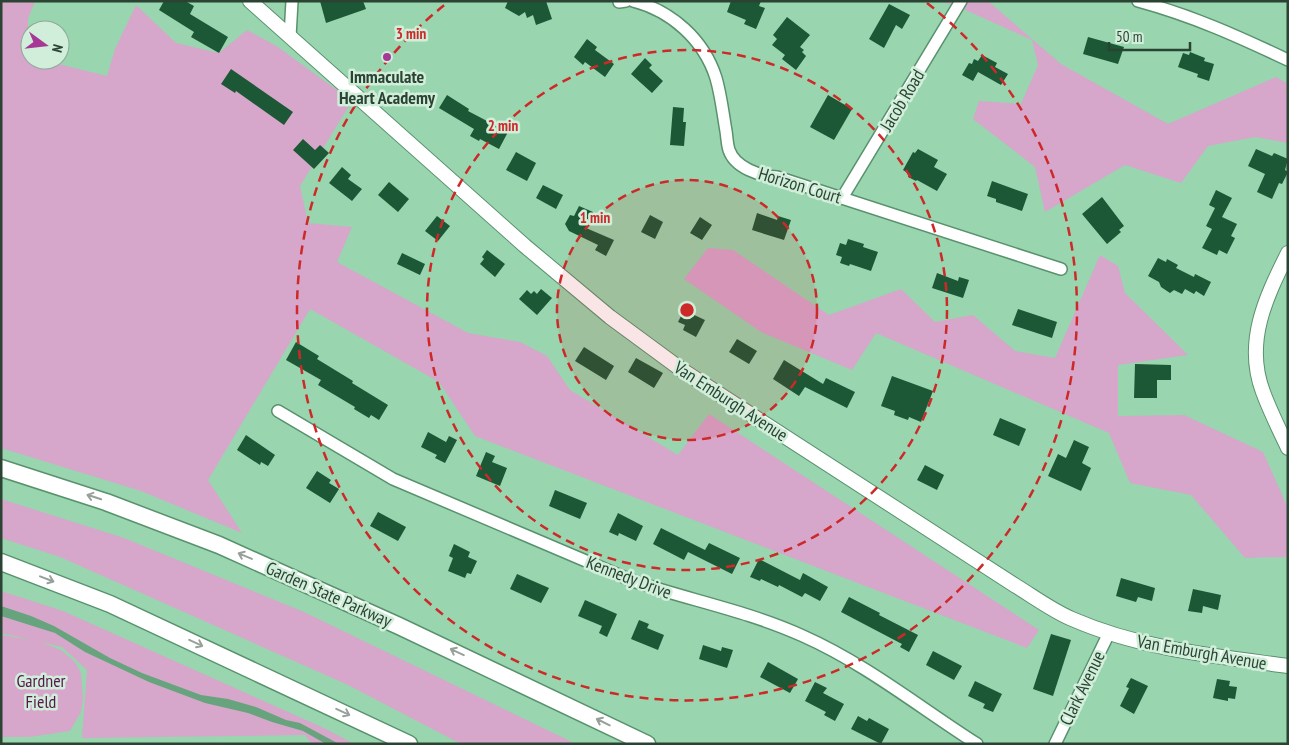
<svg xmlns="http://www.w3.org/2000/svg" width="1289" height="745" font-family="'PT Sans Narrow',sans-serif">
<rect width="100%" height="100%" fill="#99d5ae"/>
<g fill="#d7a6cb">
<polygon points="1,1 35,1 28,19 28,56 30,57 30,60 42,60 107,76 115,49 136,5 176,43 219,53 247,30 278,47 352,101 300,186 308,223 352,227 337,262 468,333 520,342 547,356 570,390 678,455 709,414 1039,630 1027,648 475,436 439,382 310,309 208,480 242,533 141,491 1,448"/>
<polygon points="940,1 988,1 1061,64 1168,124 1276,77 1288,84 1288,143 1255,137 1208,146 1181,183 1125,165 1045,212 1035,167 973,119 979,101 1021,104 1038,65 1032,40 959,7"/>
<polygon points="708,248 733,250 829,315 901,289 935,322 973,315 1015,351 1055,358 1100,255 1118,266 1125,293 1188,355 1118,365 1118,416 1184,415 1263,452 1288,508 1288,557 1245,558 1191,495 1130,483 1109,433 876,333 852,370 761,332 684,279"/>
<polygon points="1,499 124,538 304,612 576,744 461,744 348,685 60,557 1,538"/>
<polygon points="1,591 63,611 326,729 354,744 311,744 305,735 82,738 87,670 62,647 41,642 61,650 75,662 81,673 83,699 81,712 70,731 29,737 1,737 1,635 32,640 1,633"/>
</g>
<polygon fill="#67a47d" points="1,606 31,616 54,626 110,658 142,673 201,695 228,699 256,707 286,720 300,723 339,744 326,744 303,731 272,722 248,713 205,703 149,682 85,652 55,633 1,616"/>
<g fill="#1c5736">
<polygon points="164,1 185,1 194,6 190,14 228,37 219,53 191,37 194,32 159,10"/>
<polygon points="320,1 363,1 366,9 326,23"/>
<polygon points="508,1 546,1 552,19 536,25 533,15 527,18 525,12 519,16 505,8"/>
<polygon points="731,1 761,1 759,6 765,8 756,29 744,24 746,20 727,12"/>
<polygon points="889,4 910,15 902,29 896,25 884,48 869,39"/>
<polygon points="787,17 810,35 800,47 804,50 802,52 806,56 796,70 782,59 785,55 772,45 777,39 773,35"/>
<polygon points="1088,37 1124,47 1118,64 1083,54"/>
<polygon points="587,39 597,47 595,50 614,64 605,77 585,62 583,65 574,57"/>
<polygon points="1190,52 1205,58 1204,61 1214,64 1209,81 1197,77 1198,74 1178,67 1183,53 1189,55"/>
<polygon points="982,55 997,63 995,67 1008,74 1001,85 978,72 973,81 962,75 969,63 972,64 974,59 978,61"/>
<polygon points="645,58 652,65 649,68 663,81 652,93 631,74"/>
<polygon points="231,69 293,112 284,125 236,91 235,93 221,84"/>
<polygon points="447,95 469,109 468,111 508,132 499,149 480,139 479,141 470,136 474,129 439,108"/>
<polygon points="828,95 852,109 834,140 810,127"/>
<polygon points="673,107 684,108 683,122 686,122 684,146 670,145"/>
<polygon points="303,139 315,150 320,145 329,153 314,169 293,150"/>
<polygon points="918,149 938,160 934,167 947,174 937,191 917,180 916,181 908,177 909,174 903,170 913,152 915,153"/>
<polygon points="1256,149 1272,156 1274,153 1288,159 1285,170 1288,172 1282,184 1279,183 1272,199 1257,192 1265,174 1248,166"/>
<polygon points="516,152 536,163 527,181 506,170"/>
<polygon points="342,167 351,175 348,179 362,189 352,201 329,183"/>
<polygon points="992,181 1028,194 1022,211 996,202 996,199 987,196"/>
<polygon points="389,182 409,199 398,212 378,195"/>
<polygon points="543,185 563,195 556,209 536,198"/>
<polygon points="1216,190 1232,198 1222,217 1237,224 1231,236 1235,238 1227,254 1219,250 1217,255 1202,248 1212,229 1206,226 1215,208 1209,205"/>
<polygon points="1102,197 1124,226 1119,230 1121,232 1107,244 1082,214"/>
<polygon points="579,206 593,212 586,228 614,240 606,256 595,250 598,245 569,231 565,224 570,215 574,216"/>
<polygon points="757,213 777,220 778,216 791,220 784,240 752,230"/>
<polygon points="650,215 663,222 655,239 641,232"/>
<polygon points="437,216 450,226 438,241 425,231"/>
<polygon points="700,217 712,225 702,240 690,233"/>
<polygon points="848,239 864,244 863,247 878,252 871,271 850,264 849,266 840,263 842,257 836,255 840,243 846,245"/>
<polygon points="487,250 505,264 495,277 480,264 484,259 482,257"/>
<polygon points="402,253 425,264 420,275 397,264"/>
<polygon points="1158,258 1166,262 1167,259 1178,265 1176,268 1194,277 1195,274 1211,282 1204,296 1196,291 1194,294 1185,289 1182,294 1174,290 1170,293 1161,287 1159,282 1148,276"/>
<polygon points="937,273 958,281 959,277 969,280 963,298 932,288"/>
<polygon points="541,289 552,298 537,315 519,299 527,290 531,294 534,291 537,294"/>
<polygon points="1018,309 1057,322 1052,338 1012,325"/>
<polygon points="690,313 705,320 696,337 683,330 685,325 678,322 682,314 688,317"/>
<polygon points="737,339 757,351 749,364 729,352"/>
<polygon points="296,342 319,356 317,359 353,381 352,383 388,405 379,420 371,415 369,418 354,409 355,407 318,385 321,380 286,360"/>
<polygon points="584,347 614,366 606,380 575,361"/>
<polygon points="636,358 663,373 654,388 628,372"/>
<polygon points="784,360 823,384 826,378 855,392 847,408 805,387 799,396 773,379"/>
<polygon points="1135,364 1171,365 1171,380 1157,380 1157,398 1134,398"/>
<polygon points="892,376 933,391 921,422 909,417 908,420 894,415 895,411 881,406"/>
<polygon points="1000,418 1026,429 1019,446 993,435"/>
<polygon points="428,432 446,442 449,436 457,440 445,463 435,458 437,455 421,447"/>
<polygon points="246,435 275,455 268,466 261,462 260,465 237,450"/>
<polygon points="1074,440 1089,447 1082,463 1091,468 1081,491 1048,476 1058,454 1066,458"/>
<polygon points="486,452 495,456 492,462 507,468 500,486 476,476"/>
<polygon points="925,465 944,475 937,490 917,480"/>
<polygon points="317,471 331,480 329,483 339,489 330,503 306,488"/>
<polygon points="555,490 587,503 580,519 549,506"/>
<polygon points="378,512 406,527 398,541 370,526"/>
<polygon points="618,513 643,526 636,541 619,533 618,536 609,532"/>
<polygon points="661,528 705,550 709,543 740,558 732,574 688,552 684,560 653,544"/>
<polygon points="454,544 470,552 468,557 477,561 471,574 467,573 465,578 448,571 453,558 449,556"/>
<polygon points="759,559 800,580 803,573 828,587 820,601 805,593 802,597 779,585 778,587 761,579 760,581 750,577"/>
<polygon points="517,574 549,588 541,603 510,589"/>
<polygon points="1121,578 1155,588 1152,601 1138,597 1136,602 1116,596"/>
<polygon points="1193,589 1221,595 1218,610 1203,606 1202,613 1188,611"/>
<polygon points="849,597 880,613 879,615 918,635 909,652 900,647 902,644 841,612"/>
<polygon points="585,600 617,614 607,637 599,633 602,626 578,616"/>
<polygon points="639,620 649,624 647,628 664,635 658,650 631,639"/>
<polygon points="1051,634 1071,640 1053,696 1033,689"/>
<polygon points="703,645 721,651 722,647 733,650 727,668 699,659"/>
<polygon points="933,651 962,666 954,680 926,665"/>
<polygon points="768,662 798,679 790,693 760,677"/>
<polygon points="1131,678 1148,686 1134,714 1120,706 1129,688 1126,687"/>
<polygon points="1217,679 1230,681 1229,686 1237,687 1235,699 1228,698 1228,701 1213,698"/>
<polygon points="975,681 1002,694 993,712 983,708 985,704 968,696"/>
<polygon points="815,682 827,688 823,693 844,704 835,721 824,715 826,712 805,701"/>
<polygon points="858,716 867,721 869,718 889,729 881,744 851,729"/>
</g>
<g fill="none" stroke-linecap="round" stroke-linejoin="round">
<defs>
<g id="minor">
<path d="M633,1C672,11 704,40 716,78C721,95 723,114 726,131C727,137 727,144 729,150C735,168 760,176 777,177L1061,269"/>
<path d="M1138,1C1193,16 1237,36 1288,60"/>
<polyline points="619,2 626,1"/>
<polyline points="290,37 292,1"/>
<polyline points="842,198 961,1"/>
<path d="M278,411L393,479L633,581C689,600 748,611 803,636C866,664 919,707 977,744"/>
<polyline points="1055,744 1109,633"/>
</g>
<g id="major">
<path d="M250,1L525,246L610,317L682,370L1016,586C1034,597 1053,611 1072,619C1141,649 1214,656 1288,666"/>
<path d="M1288,253C1266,297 1244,342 1263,392C1270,411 1279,429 1288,448"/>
</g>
<g id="highway">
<polyline points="1,468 106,502 219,545 399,626 647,744"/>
<polyline points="1,562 110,604 409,744"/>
</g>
</defs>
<use href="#minor" stroke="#58926d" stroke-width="14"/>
<use href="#major" stroke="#58926d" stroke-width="16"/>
<use href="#highway" stroke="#58926d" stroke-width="19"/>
<use href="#minor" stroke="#fff" stroke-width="11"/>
<use href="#major" stroke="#fff" stroke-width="14"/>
<use href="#highway" stroke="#fff" stroke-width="16"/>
</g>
<defs><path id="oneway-shaft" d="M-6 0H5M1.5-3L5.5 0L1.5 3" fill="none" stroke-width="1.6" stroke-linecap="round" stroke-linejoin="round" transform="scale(1.25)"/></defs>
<g stroke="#95a199">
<use href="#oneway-shaft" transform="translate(94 497) rotate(-162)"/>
<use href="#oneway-shaft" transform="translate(245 556) rotate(-157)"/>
<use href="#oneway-shaft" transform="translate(47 579) rotate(21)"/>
<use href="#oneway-shaft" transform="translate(196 643) rotate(25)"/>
<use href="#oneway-shaft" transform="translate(457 652) rotate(-155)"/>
<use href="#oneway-shaft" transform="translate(343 712) rotate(25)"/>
<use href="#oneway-shaft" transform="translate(603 722) rotate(-154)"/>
</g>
<circle cx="687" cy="310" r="130" fill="#cd2929" fill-opacity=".12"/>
<g fill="none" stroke="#cd2929" stroke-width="2.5" stroke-dasharray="9 6">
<circle cx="687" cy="310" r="130"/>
<circle cx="687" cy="310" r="260"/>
<path d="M927 3A390 390 0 1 1 447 3"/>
</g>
<circle fill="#a83895" stroke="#d0eed9" stroke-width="2" cx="387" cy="57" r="5"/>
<g text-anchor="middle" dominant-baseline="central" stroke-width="5" stroke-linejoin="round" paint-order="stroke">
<g font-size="18" font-weight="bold" fill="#2b4333" stroke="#d0eed9">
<text x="387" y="76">Immaculate<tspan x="387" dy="21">Heart Academy</tspan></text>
</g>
<g font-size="18" fill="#2b4333" stroke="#d0eed9">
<text transform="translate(902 100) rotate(-59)">Jacob Road</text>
<text transform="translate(800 185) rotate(17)">Horizon Court</text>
<text transform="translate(731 401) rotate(33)">Van Emburgh Avenue</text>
<text transform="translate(629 577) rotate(21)">Kennedy Drive</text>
<text transform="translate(329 594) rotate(24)">Garden State Parkway</text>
<text transform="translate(1202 652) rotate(10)">Van Emburgh Avenue</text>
<text transform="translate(1082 688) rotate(-64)">Clark Avenue</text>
</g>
<g font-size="18" fill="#57174d" stroke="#d0eed9">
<text x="41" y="680">Gardner<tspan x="41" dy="21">Field</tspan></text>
</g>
</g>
<circle cx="687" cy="310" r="8" fill="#cd2929" stroke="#d0eed9" stroke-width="2.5"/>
<g font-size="15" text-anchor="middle" font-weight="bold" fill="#cd2929" stroke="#d0eed9" stroke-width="5" stroke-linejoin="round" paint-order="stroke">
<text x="411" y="39">3 min</text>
<text x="503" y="131">2 min</text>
<text x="595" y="223">1 min</text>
</g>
<rect width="1289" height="745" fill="none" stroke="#2b4333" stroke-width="5"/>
<g transform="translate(45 45) rotate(105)"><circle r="24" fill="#d0eed9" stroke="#8eaa97"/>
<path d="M0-4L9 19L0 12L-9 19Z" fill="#a83895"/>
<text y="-8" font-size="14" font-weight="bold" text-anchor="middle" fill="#2b4333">N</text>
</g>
<path d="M1109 42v8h81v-8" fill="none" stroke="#2b4333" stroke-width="2.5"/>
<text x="1116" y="42" font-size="15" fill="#2b4333" stroke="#d0eed9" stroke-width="4" paint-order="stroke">50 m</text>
</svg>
